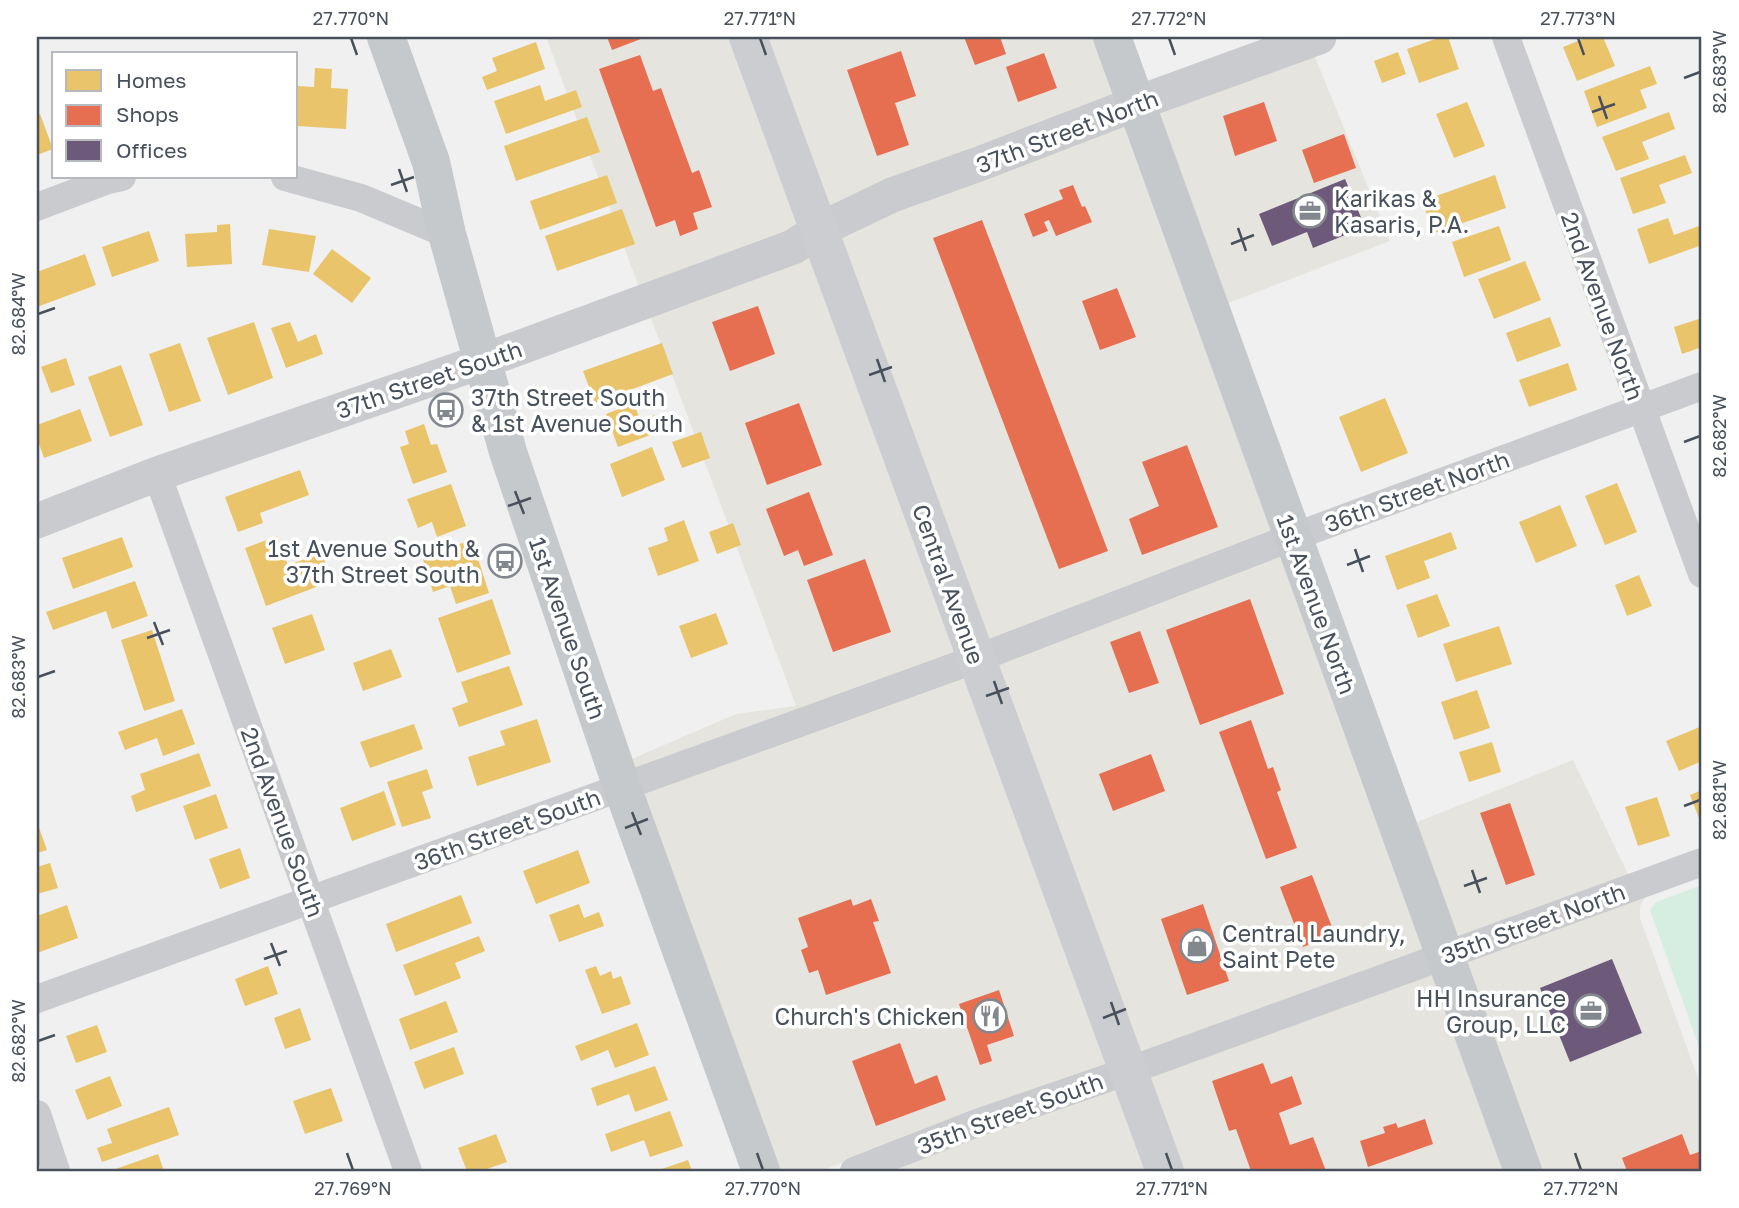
<svg xmlns="http://www.w3.org/2000/svg" width="1739" height="1208" font-family="'Golos Text',sans-serif">
<rect width="100%" height="100%" fill="#f0f0f0"/>
<g fill="#e5e4de">
<polygon points="546,37 733,37 802,224 787,237 640,290"/>
<polygon points="762,37 1095,37 1114,100 826,211"/>
<polygon points="1313,52 1390,241 1223,305 1152,111"/>
<polygon points="1127,120 1276,531 985,643 834,233"/>
<polygon points="811,248 960,652 631,771 627,761 736,714 796,706 649,313"/>
<polygon points="1284,553 1429,949 1136,1055 993,665"/>
<polygon points="968,675 1111,1064 973,1112 821,1171 775,1171 639,794"/>
<polygon points="1573,760 1629,876 1454,940 1412,824"/>
<polygon points="1652,893 1644,899 1640,906 1640,918 1702,1089 1702,1171 1538,1171 1463,962"/>
<polygon points="1437,971 1508,1171 1180,1171 1145,1078"/>
<polygon points="1119,1087 1151,1171 887,1171 982,1134"/>
</g>
<polygon fill="#d6eee1" points="1702,885 1702,1055 1650,910 1656,902"/>
<g fill="#e9c46a">
<polygon points="1441,37 1448,37 1459,69 1419,83 1407,49"/>
<polygon points="1588,37 1603,37 1615,66 1577,81 1563,47"/>
<polygon points="536,42 545,69 487,90 482,77 497,71 492,58"/>
<polygon points="1398,52 1406,74 1382,83 1374,61"/>
<polygon points="1650,66 1657,84 1640,90 1647,108 1597,127 1584,91"/>
<polygon points="315,68 332,69 331,88 348,89 346,129 296,126 298,86 314,87"/>
<polygon points="540,85 545,101 576,90 582,107 506,134 494,101"/>
<polygon points="1467,102 1485,146 1454,158 1436,114"/>
<polygon points="1669,112 1675,129 1642,142 1649,159 1616,171 1602,137"/>
<polygon points="40,114 53,149 37,155 37,115"/>
<polygon points="587,117 600,152 516,181 504,146"/>
<polygon points="1685,155 1692,173 1659,185 1666,203 1633,214 1620,178"/>
<polygon points="607,175 617,203 540,230 530,201"/>
<polygon points="1495,175 1506,208 1434,233 1422,201"/>
<polygon points="622,209 635,244 557,271 545,236"/>
<polygon points="1668,218 1674,235 1702,225 1702,245 1649,264 1637,229"/>
<polygon points="230,224 232,264 187,267 185,234 217,232 217,225"/>
<polygon points="1499,226 1511,260 1464,277 1452,242"/>
<polygon points="269,229 316,236 309,272 262,265"/>
<polygon points="149,231 159,261 112,277 102,247"/>
<polygon points="332,249 371,278 352,303 313,274"/>
<polygon points="85,254 96,285 37,307 37,272"/>
<polygon points="1525,261 1541,300 1494,319 1478,279"/>
<polygon points="1550,317 1561,346 1517,362 1506,333"/>
<polygon points="1702,318 1702,347 1682,354 1674,327"/>
<polygon points="254,322 273,378 228,395 207,338"/>
<polygon points="290,322 298,342 316,334 323,354 286,368 271,328"/>
<polygon points="180,343 201,401 169,412 149,354"/>
<polygon points="662,343 673,374 595,403 583,371"/>
<polygon points="66,358 75,385 51,393 41,367"/>
<polygon points="1568,363 1577,390 1529,407 1519,380"/>
<polygon points="121,365 143,425 110,437 88,377"/>
<polygon points="1385,398 1408,453 1361,472 1339,417"/>
<polygon points="634,403 640,420 655,415 661,431 618,447 606,414"/>
<polygon points="80,409 92,441 44,458 37,438 37,425"/>
<polygon points="424,424 431,445 437,444 447,472 413,484 400,447 409,444 405,431"/>
<polygon points="701,432 710,458 682,468 672,442"/>
<polygon points="652,447 665,480 622,497 610,464"/>
<polygon points="300,470 309,495 260,513 263,523 238,532 225,497"/>
<polygon points="1617,483 1637,532 1605,545 1585,496"/>
<polygon points="451,484 466,526 437,537 432,522 418,528 407,499"/>
<polygon points="1560,505 1577,546 1536,563 1519,522"/>
<polygon points="684,520 699,561 658,576 648,548 668,541 664,528"/>
<polygon points="733,523 741,545 717,554 709,532"/>
<polygon points="1451,532 1457,549 1424,561 1430,578 1397,590 1385,556"/>
<polygon points="277,536 288,565 322,553 332,581 266,606 245,548"/>
<polygon points="122,537 133,567 73,589 62,558"/>
<polygon points="472,540 489,593 456,604 450,586 433,592 422,556"/>
<polygon points="1639,575 1652,606 1627,616 1615,585"/>
<polygon points="135,581 148,616 112,629 106,611 53,630 46,612"/>
<polygon points="1437,594 1450,626 1418,638 1406,605"/>
<polygon points="492,599 511,654 457,673 438,618"/>
<polygon points="716,613 728,644 691,658 679,626"/>
<polygon points="312,614 325,650 285,664 272,628"/>
<polygon points="1499,626 1512,664 1456,682 1443,644"/>
<polygon points="152,630 175,701 144,711 121,640"/>
<polygon points="391,649 402,677 363,691 353,663"/>
<polygon points="509,666 523,705 459,727 452,708 468,702 461,682"/>
<polygon points="1477,690 1490,728 1454,740 1441,702"/>
<polygon points="182,709 195,744 163,756 157,738 125,750 118,732"/>
<polygon points="537,719 551,762 477,786 468,757 505,745 500,731"/>
<polygon points="414,724 423,749 370,768 360,742"/>
<polygon points="1702,726 1702,761 1679,771 1666,741"/>
<polygon points="1492,742 1501,772 1469,782 1459,752"/>
<polygon points="199,753 211,786 136,812 131,796 145,790 140,774"/>
<polygon points="427,769 433,788 422,792 431,818 402,827 387,782"/>
<polygon points="1702,790 1702,826 1690,795"/>
<polygon points="384,791 396,825 352,841 340,808"/>
<polygon points="216,794 228,828 195,840 183,806"/>
<polygon points="1657,797 1670,836 1638,846 1625,807"/>
<polygon points="37,822 47,850 37,853"/>
<polygon points="240,848 250,878 220,889 209,859"/>
<polygon points="578,850 590,883 536,904 523,871"/>
<polygon points="50,863 58,888 37,894 37,867"/>
<polygon points="461,895 472,923 396,952 386,924"/>
<polygon points="579,904 584,918 599,912 604,926 559,942 549,915"/>
<polygon points="67,905 78,938 37,953 37,916"/>
<polygon points="479,936 485,951 455,963 461,978 415,996 403,965"/>
<polygon points="268,966 278,994 245,1006 235,979"/>
<polygon points="596,966 600,976 611,971 613,979 621,976 631,1004 602,1014 585,970"/>
<polygon points="446,1001 458,1032 410,1050 399,1019"/>
<polygon points="300,1008 311,1040 285,1049 274,1018"/>
<polygon points="637,1023 649,1055 615,1068 608,1050 581,1061 575,1046"/>
<polygon points="97,1025 107,1052 76,1063 66,1036"/>
<polygon points="454,1047 464,1074 424,1089 414,1062"/>
<polygon points="655,1066 668,1100 635,1112 629,1094 597,1106 591,1088"/>
<polygon points="110,1076 122,1106 87,1120 75,1090"/>
<polygon points="331,1088 343,1121 305,1134 293,1101"/>
<polygon points="169,1107 179,1135 102,1162 97,1148 112,1143 107,1129"/>
<polygon points="670,1111 683,1146 650,1157 644,1140 611,1152 605,1134"/>
<polygon points="496,1134 507,1162 481,1171 467,1171 458,1148"/>
<polygon points="158,1154 164,1171 110,1171"/>
<polygon points="688,1160 692,1171 656,1171"/>
</g>
<g fill="#e76f51">
<polygon points="607,37 646,37 612,50"/>
<polygon points="964,37 1000,37 1006,54 975,65"/>
<polygon points="901,51 916,96 895,103 909,145 877,156 847,70"/>
<polygon points="1044,53 1057,88 1018,102 1006,67"/>
<polygon points="640,55 653,91 661,88 692,173 699,170 712,207 693,213 698,229 680,236 675,220 656,227 599,69"/>
<polygon points="1264,102 1277,141 1235,156 1223,116"/>
<polygon points="1344,134 1356,168 1314,183 1302,150"/>
<polygon points="1073,185 1082,207 1085,206 1092,222 1056,236 1049,220 1044,222 1048,231 1033,237 1024,214 1063,199 1059,190"/>
<polygon points="982,220 1108,551 1059,569 933,238"/>
<polygon points="1117,288 1136,337 1100,350 1082,301"/>
<polygon points="758,306 775,354 730,371 712,322"/>
<polygon points="799,403 822,465 767,485 745,423"/>
<polygon points="1187,445 1218,527 1142,555 1129,519 1159,506 1142,462"/>
<polygon points="809,492 833,555 804,566 798,550 784,556 766,509"/>
<polygon points="865,559 891,632 833,652 807,580"/>
<polygon points="1250,599 1284,694 1200,725 1166,630"/>
<polygon points="1140,631 1159,683 1129,693 1110,642"/>
<polygon points="1251,720 1268,769 1273,767 1281,790 1277,792 1297,848 1266,859 1219,732"/>
<polygon points="1151,754 1165,791 1113,811 1099,774"/>
<polygon points="1510,803 1535,875 1506,885 1480,813"/>
<polygon points="1312,875 1335,935 1303,947 1280,887"/>
<polygon points="851,899 853,906 871,899 879,921 873,922 891,973 826,995 818,970 809,973 801,950 808,947 798,918"/>
<polygon points="1203,904 1229,981 1187,995 1161,919"/>
<polygon points="999,990 1014,1036 987,1045 992,1061 980,1065 959,1004"/>
<polygon points="900,1043 915,1084 937,1075 946,1100 876,1126 852,1061"/>
<polygon points="1263,1063 1271,1084 1292,1076 1302,1104 1279,1113 1290,1145 1313,1137 1326,1171 1251,1171 1236,1129 1229,1131 1212,1081"/>
<polygon points="1425,1119 1433,1144 1368,1167 1360,1141 1385,1133 1383,1127 1396,1123 1398,1128"/>
<polygon points="1682,1134 1690,1155 1702,1151 1702,1171 1627,1171 1622,1158"/>
</g>
<g fill="#6d597a">
<polygon points="1345,179 1365,227 1313,248 1307,232 1272,246 1259,214"/>
<polygon points="1612,959 1642,1033 1570,1062 1540,988"/>
</g>
<g fill="none" stroke-linecap="round" stroke-linejoin="round">
<g stroke="#cacbce" stroke-width="28">
<polyline points="1506,37 1702,574"/>
<polyline points="285,177 361,198 447,234"/>
<polyline points="37,207 108,180 122,177"/>
<polyline points="157,474 408,1171"/>
<polyline points="37,999 976,659 1293,537 1702,386"/>
<polyline points="37,1114 56,1171"/>
<polyline points="854,1171 977,1123 1128,1071 1702,862"/>
</g>
<polyline stroke="#cacbce" stroke-width="35" points="37,521 157,474 483,361 793,247 819,230 892,195 979,164 1135,104 1319,37"/>
<polyline stroke="#cbcdd0" stroke-width="38" points="748,37 1165,1171"/>
<g stroke="#c6c9cc" stroke-width="38">
<polyline points="386,37 431,162 447,234 508,452 622,787 761,1171"/>
<polyline points="1112,37 1523,1171"/>
</g>
</g>
<path fill="none" stroke="#48505b" stroke-width="2.5" d="M351,38L357,55M760,38L766,55M1169,38L1175,55M1578,38L1584,55M1684,78L1700,72M1599,96L1607,119M1592,112L1615,104M399,169L407,192M391,185L414,177M1238,228L1246,251M1231,244L1254,235M38,314L55,308M877,359L885,382M869,375L892,367M1684,442L1700,436M515,491L524,514M508,506L531,498M1355,549L1363,572M1347,565L1370,556M154,622L163,645M147,638L170,630M38,677L55,671M994,681L1002,704M986,696L1009,688M1684,806L1700,800M632,812L641,835M625,828L648,819M1472,870L1480,893M1464,886L1487,878M271,943L280,966M264,959L287,951M1111,1002L1119,1025M1103,1018L1126,1009M38,1041L55,1035M347,1153L353,1170M757,1153L763,1170M1166,1153L1172,1170M1575,1153L1581,1170"/>
<defs>
<symbol id="office-ring" viewBox="-11 -11 22 22"><circle r="9.5" fill="#fff" stroke="#83888f" stroke-width="1.5"/><path d="M-6-3h4V-5.5h4V-3h4V5H-6ZM-1-4.5V-3h2v-1.5ZM-6 0V1H6V0Z" fill="#83888f"/></symbol>
<symbol id="bus-ring" viewBox="-11 -11 22 22"><circle r="9.5" fill="#fff" stroke="#83888f" stroke-width="1.5"/><path d="M-5-6H5V4H4V6H2V4H-2V6H-4V4H-5ZM-3.5-4V0h7V-4ZM-3.5 1.2v1.5H-2V1.2ZM2 1.2v1.5H3.5V1.2Z" fill="#83888f"/></symbol>
<symbol id="shop-ring" viewBox="-11 -11 22 22"><circle r="9.5" fill="#fff" stroke="#83888f" stroke-width="1.5"/><path d="M-5-2.5h2.3a2.7 3.5 0 0 1 5.4 0H5L5.5 6h-11ZM-1.5-2.5h3a1.5 2.3 0 0 0-3 0Z" fill="#83888f"/></symbol>
<symbol id="restaurant-ring" viewBox="-11 -11 22 22"><circle r="9.5" fill="#fff" stroke="#83888f" stroke-width="1.5"/><path d="M-5-6h1v4h1v-4h1v4h1v-4h1v5L-1.5 .5V6h-2V.5L-5-1ZM5-6V6H3V1.5H1.5Q1.5-4 5-6Z" fill="#83888f"/></symbol>
</defs>
<g fill-rule="evenodd">
<use href="#office-ring" x="1291" y="192" width="38" height="38"/>
<use href="#bus-ring" x="427" y="391" width="38" height="38"/>
<use href="#bus-ring" x="486" y="542" width="38" height="38"/>
<use href="#shop-ring" x="1178" y="927" width="38" height="38"/>
<use href="#office-ring" x="1572" y="992" width="38" height="38"/>
<use href="#restaurant-ring" x="971" y="997" width="38" height="38"/>
</g>
<g text-anchor="middle" dominant-baseline="central" stroke-width="7" stroke-linejoin="round" paint-order="stroke">
<g font-size="23" fill="#48505b" stroke="#fff">
<text transform="translate(1067 131) rotate(-21)">37th Street North</text>
<text transform="translate(1603 306) rotate(70)">2nd Avenue North</text>
<text transform="translate(429 379) rotate(-19)">37th Street South</text>
<text transform="translate(1417 491) rotate(-20)">36th Street North</text>
<text transform="translate(949 584) rotate(70)">Central Avenue</text>
<text transform="translate(1317 604) rotate(70)">1st Avenue North</text>
<text transform="translate(568 628) rotate(71)">1st Avenue South</text>
<text transform="translate(283 822) rotate(70)">2nd Avenue South</text>
<text transform="translate(507 829) rotate(-20)">36th Street South</text>
<text transform="translate(1533 923) rotate(-20)">35th Street North</text>
<text transform="translate(1010 1113) rotate(-20)">35th Street South</text>
</g>
<g font-size="23" fill="#48505b" stroke="#fff" text-anchor="start">
<text x="1334" y="198">Karikas &amp;<tspan x="1334" dy="26">Kasaris, P.A.</tspan></text>
<text x="471" y="397">37th Street South<tspan x="471" dy="26">&amp; 1st Avenue South</tspan></text>
<text x="480" y="548" text-anchor="end">1st Avenue South &amp;<tspan x="480" dy="26">37th Street South</tspan></text>
<text x="1222" y="933">Central Laundry,<tspan x="1222" dy="26">Saint Pete</tspan></text>
<text x="1566" y="998" text-anchor="end">HH Insurance<tspan x="1566" dy="26">Group, LLC</tspan></text>
<text x="965" y="1016" text-anchor="end">Church's Chicken</text>
</g>
</g>
<rect width="1739" height="1208" fill="none" stroke="#ffffff" stroke-width="77"/>
<rect x="52" y="52" width="245" height="126" fill="#ffffff" stroke="#b6b9bd" stroke-width="2"/>
<rect x="66" y="70" width="35" height="21" fill="#e9c46a" stroke="#b6b9bd" stroke-width="2"/>
<text x="116" y="88" font-size="21" fill="#48505b">Homes</text>
<rect x="66" y="105" width="35" height="21" fill="#e76f51" stroke="#b6b9bd" stroke-width="2"/>
<text x="116" y="122" font-size="21" fill="#48505b">Shops</text>
<rect x="66" y="140" width="35" height="21" fill="#6d597a" stroke="#b6b9bd" stroke-width="2"/>
<text x="116" y="158" font-size="21" fill="#48505b">Offices</text>
<rect x="38" y="38" width="1662" height="1132" fill="none" stroke="#48505b" stroke-width="2.5"/>
<g font-size="18" text-anchor="middle" fill="#48505b">
<text x="351" y="25">27.770°N</text>
<text x="760" y="25">27.771°N</text>
<text x="1169" y="25">27.772°N</text>
<text x="1578" y="25">27.773°N</text>
<text transform="translate(1720 72) rotate(-90)" y="6">82.683°W</text>
<text transform="translate(19 314) rotate(-90)" y="6">82.684°W</text>
<text transform="translate(1720 436) rotate(-90)" y="6">82.682°W</text>
<text transform="translate(19 677) rotate(-90)" y="6">82.683°W</text>
<text transform="translate(1720 800) rotate(-90)" y="6">82.681°W</text>
<text transform="translate(19 1041) rotate(-90)" y="6">82.682°W</text>
<text x="353" y="1195">27.769°N</text>
<text x="763" y="1195">27.770°N</text>
<text x="1172" y="1195">27.771°N</text>
<text x="1581" y="1195">27.772°N</text>
</g>
</svg>
